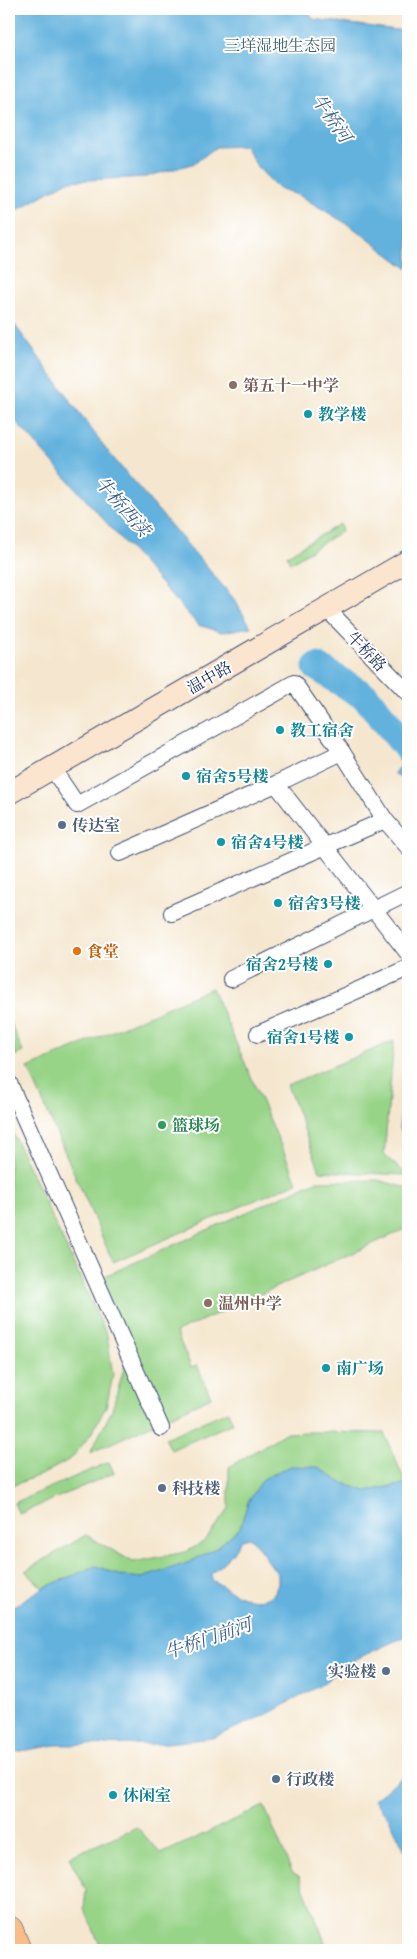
<svg xmlns="http://www.w3.org/2000/svg" width="417" height="1959" font-family="'Gentium Book Plus','Noto Serif SC',serif">
<rect width="100%" height="100%" fill="#fff"/>
<filter id="ink" filterUnits="userSpaceOnUse"><feTurbulence type="fractalNoise" baseFrequency=".02" numOctaves="2"/><feDisplacementMap in="SourceGraphic" scale="10" xChannelSelector="R" yChannelSelector="G"/><feConvolveMatrix kernelMatrix="1 2 1 2 8 2 1 2 1" color-interpolation-filters="sRGB"/></filter>
<filter id="wash" filterUnits="userSpaceOnUse"><feTurbulence type="fractalNoise" baseFrequency=".0096" numOctaves="4" result="noise"/><feDisplacementMap in="SourceGraphic" scale="20" xChannelSelector="R" yChannelSelector="G"/><feGaussianBlur stdDeviation="1.12" result="paint"/><feColorMatrix in="noise" values="0 0 0 0 0 0 0 0 0 0 0 0 0 0 0 0 0 1.4 0 .05"/><feComposite in="paint" operator="in"/></filter>
<g filter="url(#wash)">
<rect width="100%" height="100%" fill="#f5e7cf"/>
<g fill="#98d488" stroke="#5a8273">
<polygon points="340,524 342,531 290,563 287,555"/>
<polygon points="212,988 297,1182 113,1262 28,1068"/>
<polygon points="9,1019 23,1052 9,1058"/>
<polygon points="394,1041 384,1155 407,1175 320,1171 287,1085"/>
<polygon points="9,1125 107,1335 113,1376 106,1407 91,1434 72,1458 45,1473 14,1485 9,1484"/>
<polygon points="377,1180 408,1188 408,1228 176,1332 191,1367 197,1365 211,1397 90,1453 112,1410 128,1354 96,1280 316,1181"/>
<polygon points="228,1411 233,1423 171,1450 165,1438"/>
<polygon points="310,1432 384,1433 406,1484 365,1491 340,1482 318,1467 248,1502 240,1528 216,1548 190,1562 142,1578 122,1576 96,1566 43,1588 25,1571 86,1535 133,1562 186,1552 205,1541 229,1508 229,1467 285,1433"/>
<polygon points="109,1462 114,1473 19,1514 14,1503"/>
<polygon points="264,1806 292,1872 299,1876 328,1950 102,1950 84,1908 86,1890 69,1857 137,1827 161,1854"/>
</g>
<g fill="#64b2de" stroke="#40709e" fill-rule="evenodd">
<polygon points="9,9 307,9 313,19 397,30 408,29 408,269 352,227 302,197 277,187 258,168 245,146 216,147 195,163 146,177 68,181 9,215"/>
<polygon points="9,317 109,453 234,599 251,627 222,632 198,625 9,414"/>
<polygon points="408,756 408,785 394,773"/>
<polygon points="408,1073 408,1145 399,1128 406,1079"/>
<path d="M291,1466L318,1467L340,1482L365,1491L408,1484V1635L356,1659L319,1686L268,1714L212,1738L158,1744L56,1745L9,1753V1609L43,1588L96,1566L122,1576L142,1578L190,1562L216,1548L240,1528L248,1502L263,1479ZM249,1538L253,1540L278,1575V1584L274,1594C252,1609 232,1591 212,1580L211,1574L231,1555L241,1540Z"/>
<polygon points="408,1772 408,1857 389,1818 374,1800"/>
</g>
<g fill="none" stroke-linecap="round" stroke-linejoin="round">
<polyline stroke="#64b2de" stroke-width="29" points="317,667 366,697 408,749"/>
</g>
</g>
<g filter="url(#ink)">
<g fill="none" stroke-linecap="round" stroke-linejoin="round">
<defs>
<g id="street">
<polyline points="327,609 408,693"/>
<polyline points="52,768 77,805 294,683 342,752 385,820 172,913"/>
<polyline points="276,784 408,953"/>
<polyline points="385,820 408,847"/>
<polyline points="120,853 276,784 342,752"/>
<polyline points="231,979 408,892"/>
<polyline points="258,1034 408,968"/>
<polyline points="9,1083 161,1428"/>
</g>
<polyline id="secondary" points="9,793 408,561"/>
<polyline id="highway" points="9,1930 17,1950"/>
</defs>
<use href="#street" stroke="#3c4b6f" stroke-width="18"/>
<use href="#secondary" stroke="#3c4b6f" stroke-width="24"/>
<use href="#highway" stroke="#3c4b6f" stroke-width="29"/>
<use href="#street" stroke="#fff" stroke-width="16"/>
<use href="#secondary" stroke="#fce5cf" stroke-width="22"/>
<use href="#highway" stroke="#f8bd88" stroke-width="28"/>
</g>
</g>
<g fill="#8d6e63" stroke="#fff" stroke-width="2">
<circle cx="233" cy="385" r="5"/>
<circle cx="208" cy="1303" r="5"/>
</g>
<g fill="#0f9aa8" stroke="#fff" stroke-width="2">
<circle cx="308" cy="414" r="5"/>
<circle cx="280" cy="730" r="5"/>
<circle cx="186" cy="776" r="5"/>
<circle cx="221" cy="842" r="5"/>
<circle cx="278" cy="903" r="5"/>
<circle cx="328" cy="964" r="5"/>
<circle cx="349" cy="1037" r="5"/>
<circle cx="326" cy="1368" r="5"/>
<circle cx="113" cy="1795" r="5"/>
</g>
<g fill="#5c6f8a" stroke="#fff" stroke-width="2">
<circle cx="62" cy="825" r="5"/>
<circle cx="162" cy="1488" r="5"/>
<circle cx="386" cy="1671" r="5"/>
<circle cx="276" cy="1779" r="5"/>
</g>
<circle fill="#e8710a" stroke="#fff" stroke-width="2" cx="77" cy="951" r="5"/>
<circle fill="#2e9e5b" stroke="#fff" stroke-width="2" cx="162" cy="1125" r="5"/>
<g text-anchor="middle" dominant-baseline="central" stroke-width="4" stroke-linejoin="round" paint-order="stroke">
<g font-size="16" fill="#40616b" stroke="#fff">
<text x="280" y="45">三垟湿地生态园</text>
</g>
<g font-size="16" font-weight="bold" fill="#785e54" stroke="#fff" text-anchor="start">
<text x="243" y="385">第五十一中学</text>
<text x="218" y="1303">温州中学</text>
</g>
<g font-size="16" font-weight="bold" fill="#0d838f" stroke="#fff" text-anchor="start">
<text x="318" y="414">教学楼</text>
<text x="290" y="730">教工宿舍</text>
<text x="196" y="776">宿舍5号楼</text>
<text x="231" y="842">宿舍4号楼</text>
<text x="288" y="903">宿舍3号楼</text>
<text x="318" y="964" text-anchor="end">宿舍2号楼</text>
<text x="339" y="1037" text-anchor="end">宿舍1号楼</text>
<text x="336" y="1368">南广场</text>
<text x="123" y="1795">休闲室</text>
</g>
<g font-size="16" fill="#1b2f5e" stroke="#fff">
<text transform="translate(367 651) rotate(46)">牛桥路</text>
<text transform="translate(209 677) rotate(-30)">温中路</text>
</g>
<g font-size="16" font-weight="bold" fill="#4e5e75" stroke="#fff" text-anchor="start">
<text x="72" y="825">传达室</text>
<text x="172" y="1488">科技楼</text>
<text x="376" y="1671" text-anchor="end">实验楼</text>
<text x="286" y="1779">行政楼</text>
</g>
<g font-size="16" font-weight="bold" fill="#c56008" stroke="#fff" text-anchor="start">
<text x="87" y="951">食堂</text>
</g>
<g font-size="16" font-weight="bold" fill="#27864d" stroke="#fff" text-anchor="start">
<text x="172" y="1125">篮球场</text>
</g>
<g font-size="18" font-style="italic" fill="#355d8b" stroke="#fff">
<text transform="translate(332 118) rotate(55)">牛桥河</text>
<text transform="translate(123 506) rotate(49)">牛桥西渎</text>
<text transform="translate(208 1638) rotate(-19)">牛桥门前河</text>
</g>
</g>
<rect width="417" height="1959" fill="none" stroke="#fff" stroke-width="30"/>
</svg>
